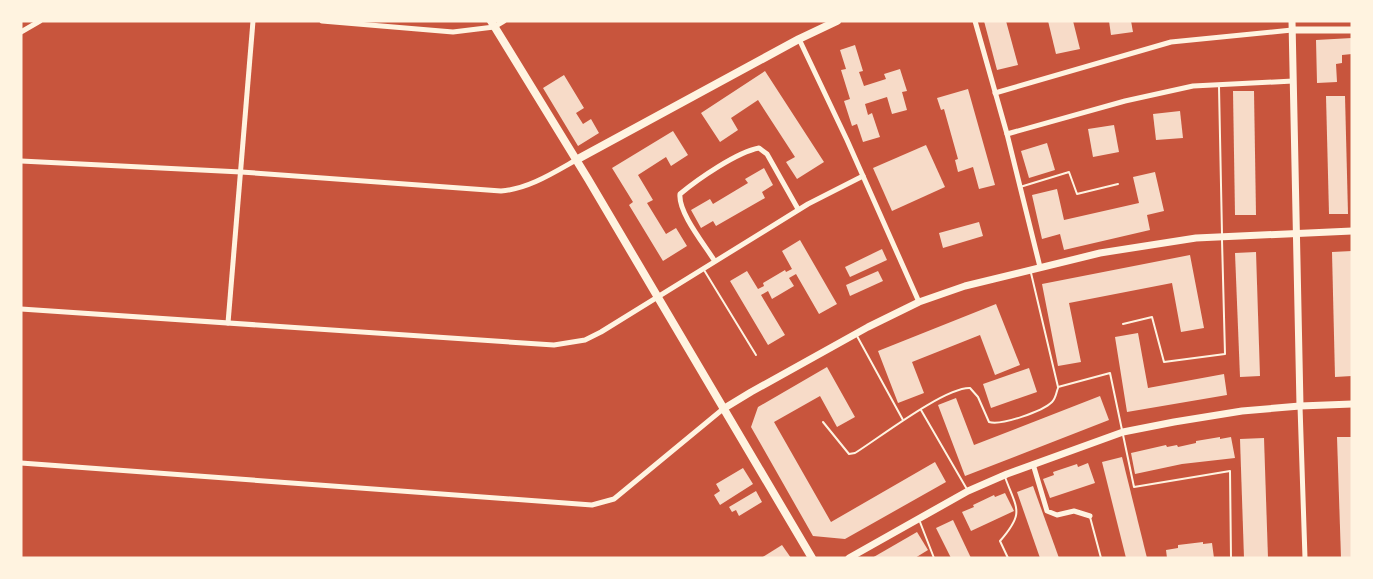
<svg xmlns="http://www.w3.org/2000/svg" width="1373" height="579" font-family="'Source Serif 4',serif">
<rect width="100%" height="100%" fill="#c8553d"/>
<g fill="#f7dbc8">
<polygon points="984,21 1006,21 1018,65 997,70"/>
<polygon points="1048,21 1073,21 1080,49 1056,54"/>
<polygon points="1109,21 1131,21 1133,32 1111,35"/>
<polygon points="1352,38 1352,54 1342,55 1342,63 1336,64 1337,82 1317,83 1316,40"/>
<polygon points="855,45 863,71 859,72 864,86 886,79 884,74 900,69 907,91 902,92 907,110 892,114 887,97 865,104 868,115 872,113 880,137 863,142 857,124 852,126 844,101 850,99 841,70 846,69 840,50"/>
<polygon points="765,71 824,162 797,179 786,162 795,157 758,100 731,118 738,130 720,142 701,113"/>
<polygon points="564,75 584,108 576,113 583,124 591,119 599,133 578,146 543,88"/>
<polygon points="968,89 995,185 979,189 973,167 958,172 955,160 958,159 944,109 941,110 937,98"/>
<polygon points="1233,91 1254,91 1256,215 1235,215"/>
<polygon points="1326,96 1345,96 1348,214 1329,214"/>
<polygon points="1180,111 1183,138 1156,140 1153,114"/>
<polygon points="1114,125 1119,152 1093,157 1088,129"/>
<polygon points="673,131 688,155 671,166 666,157 638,175 653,200 647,203 666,234 676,228 687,246 663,261 629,205 633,202 612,168"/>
<polygon points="1047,143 1055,170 1029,178 1021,151"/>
<polygon points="926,145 945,187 892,211 873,168"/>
<polygon points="764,168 773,185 762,192 765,198 716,226 713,221 701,228 691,210 710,199 713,204 748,183 745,179"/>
<polygon points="1155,172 1164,211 1147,215 1150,230 1064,250 1060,234 1042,239 1032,195 1057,189 1064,220 1139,203 1133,177"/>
<polygon points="979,222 983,236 943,248 939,233"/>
<polygon points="800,240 837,304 819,314 796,274 789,278 794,286 772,299 768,291 761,295 785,335 768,345 730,281 747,271 758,289 764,286 763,283 785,270 786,272 792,269 782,251"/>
<polygon points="882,249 887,260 850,277 845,267"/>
<polygon points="1352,251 1352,376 1335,377 1332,252"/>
<polygon points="1256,252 1260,376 1240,377 1235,253"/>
<polygon points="1190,255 1204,328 1181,332 1172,283 1069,303 1081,362 1058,366 1042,284"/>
<polygon points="878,271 883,281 850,296 846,285"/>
<polygon points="996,304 1020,365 995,375 980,335 912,362 924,393 898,403 878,351"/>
<polygon points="1138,333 1148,388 1224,374 1227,395 1127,412 1115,337"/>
<polygon points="827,367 855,417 837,427 820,396 774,422 831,522 935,462 946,482 845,539 813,536 751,427 758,407"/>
<polygon points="1029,368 1037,392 991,408 983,384"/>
<polygon points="1100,396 1109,420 965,476 938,405 956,398 974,445"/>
<polygon points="1220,437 1220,439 1231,437 1235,458 1182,464 1135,474 1131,453 1166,445 1167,447 1177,445 1178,447 1196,443 1196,441"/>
<polygon points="1337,437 1352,437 1352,558 1341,558"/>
<polygon points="1264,438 1268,558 1244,558 1240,439"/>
<polygon points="1122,457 1147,558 1126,558 1102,462"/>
<polygon points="1088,463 1095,483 1050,498 1043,479 1054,475 1053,472 1077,464 1078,467"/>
<polygon points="743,468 753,484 720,505 714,495 720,491 716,484"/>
<polygon points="1033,486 1059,558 1040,558 1017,492"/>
<polygon points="756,491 762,502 739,516 736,510 732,512 729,507"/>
<polygon points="1005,493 1014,511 971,531 962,512 974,507 973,505 994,495 995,497"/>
<polygon points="953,520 971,558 951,558 936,528"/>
<polygon points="917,532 928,550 915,558 872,558"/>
<polygon points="1203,542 1203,544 1212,543 1214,558 1167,558 1166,550 1178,548 1178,545"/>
<polygon points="782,545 791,558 761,558"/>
</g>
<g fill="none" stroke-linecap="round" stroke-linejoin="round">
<g stroke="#fff3e0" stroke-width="2">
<polyline points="1219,87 1222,234"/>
<polyline points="1020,187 1069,172 1077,194 1118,184"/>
<polyline points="704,270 756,355"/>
<polyline points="1031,273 1058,387 1110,373 1134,487 1230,471 1231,558"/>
<polyline points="1123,324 1152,317 1164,362 1225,354 1222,240"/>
<polyline points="857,336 903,420"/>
<polyline points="921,410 968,491"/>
<path d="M823,422L849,454L855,453C879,438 945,387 970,388L978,397L989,422C1001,426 1043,411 1052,402C1056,398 1056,393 1058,388"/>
<path d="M1005,477C1017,510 1025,512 1000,541L1008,558"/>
<polyline points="1090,517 1101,558"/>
<polyline points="920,522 934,558"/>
</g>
<g stroke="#fff3e0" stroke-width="5">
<polyline points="322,21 453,32 494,27 504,21"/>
<polyline points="975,21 1007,134 1040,267"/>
<polyline points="21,32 40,21"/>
<polyline points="799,39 847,140 919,302"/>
<polyline points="995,93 1171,42 1292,30"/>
<polyline points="1007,134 1125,101 1193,86 1293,81"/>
<path d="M21,161L241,172L501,191C528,189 553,173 576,160"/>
<path d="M714,260C704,244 678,212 680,194C698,179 737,152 759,148L767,154L798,209"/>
<polyline points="21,309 554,345 585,340 601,332 808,204 863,176"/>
<polyline points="228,323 253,21"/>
<polyline points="1300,406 1305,558"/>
<polyline points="21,463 592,505 614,499 723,409"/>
<polyline points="1033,464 1047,511 1057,515 1074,511 1090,516"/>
</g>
<g stroke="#fff3e0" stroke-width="7">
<polyline points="1292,21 1300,406"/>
<polyline points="1292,30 1352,30"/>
<polyline points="723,409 751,392 868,327 919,302 965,286 1100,253 1196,238 1352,231"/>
<polyline points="849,558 968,491 1007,474 1123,432 1174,422 1242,411 1300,406 1352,404"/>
</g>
<g stroke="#fff3e0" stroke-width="8">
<polyline points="491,21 588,179 812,558"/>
<polyline points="576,160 799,39 837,21"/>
</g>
</g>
<rect width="1373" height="579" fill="none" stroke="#fff3e0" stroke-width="45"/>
</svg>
